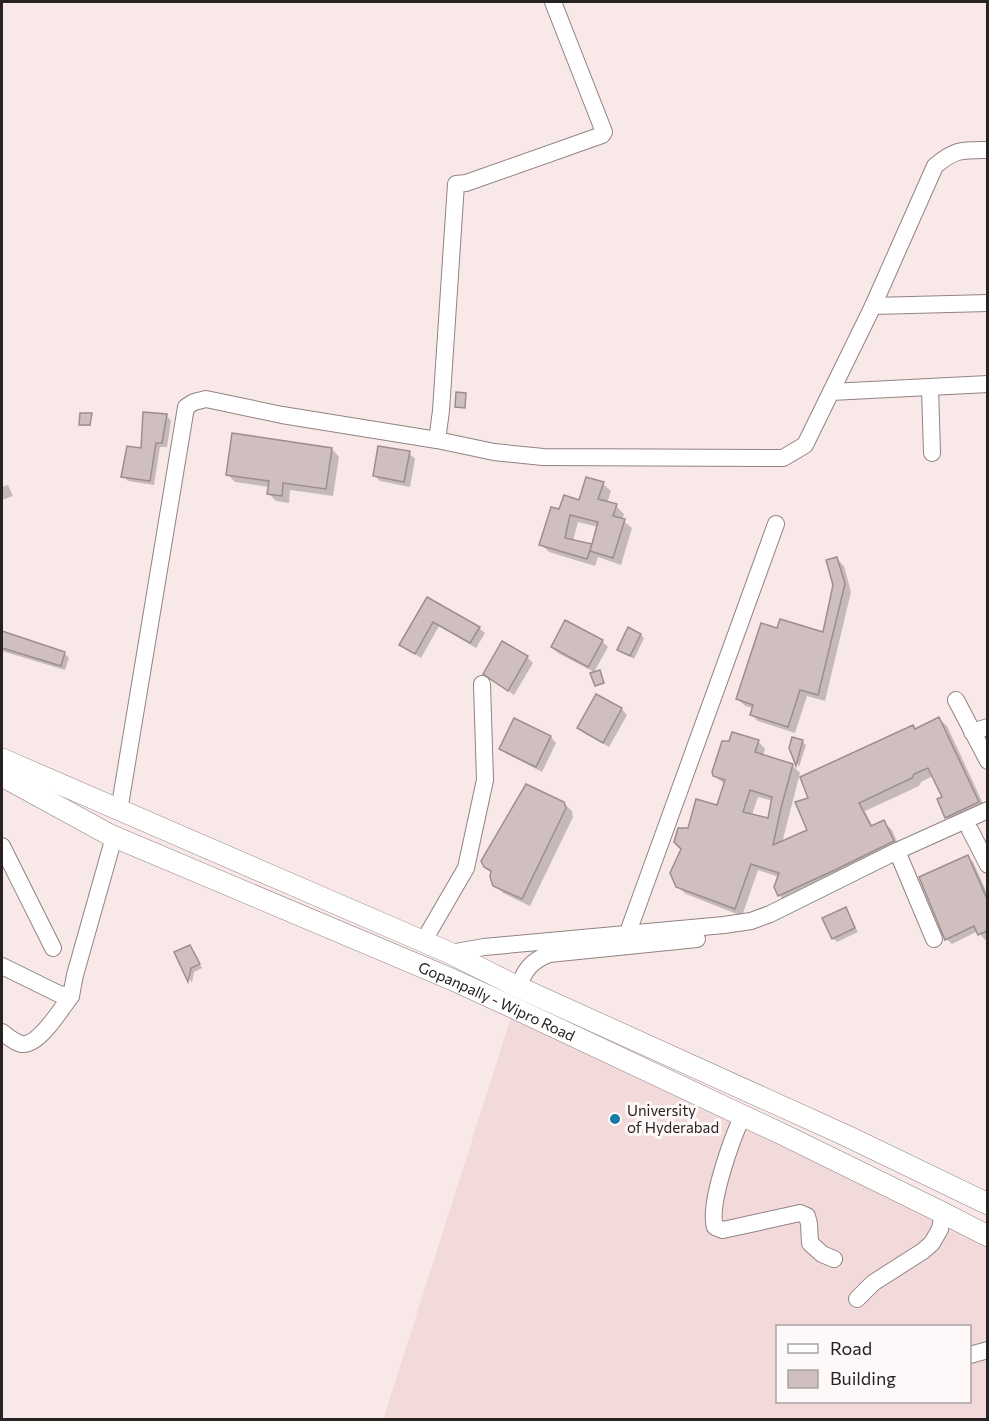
<svg xmlns="http://www.w3.org/2000/svg" width="989" height="1421" font-family="Commissioner,sans-serif">
<rect width="100%" height="100%" fill="#f8e8e8"/>
<path fill="#f3dada" fill-rule="evenodd" d="M514,1008L987,1230V1419L383,1420ZM778,1326H970V1402H778Z"/>
<g fill="#0003" fill-rule="evenodd">
<polygon points="145,413 167,416 171,421 167,447 160,447 154,485 128,481 123,476 142,450"/>
<polygon points="91,414 91,426 82,426 81,425"/>
<polygon points="332,449 339,457 333,496 290,490 289,503 276,501 269,494 270,487 235,482 227,474"/>
<polygon points="409,453 415,459 410,487 380,481 374,475"/>
<path d="M603,484L611,491L607,503L616,506L624,514L622,520L632,528L621,565L598,557L595,566L549,552L541,544L560,511L580,502ZM578,522L598,527L593,547L573,541Z"/>
<polygon points="8,485 13,496 2,500 2,487"/>
<polygon points="837,559 844,566 851,592 825,701 807,696 795,733 758,721 751,714 753,708 745,706 738,699 778,630 824,634 835,585"/>
<polygon points="428,599 479,628 485,633 476,648 439,626 421,658 401,645"/>
<polygon points="2,633 64,653 69,658 65,670 2,651"/>
<polygon points="641,635 644,638 634,659 619,650"/>
<polygon points="602,641 608,647 594,672 558,653 552,647"/>
<polygon points="502,643 527,657 533,663 514,695 485,673"/>
<polygon points="596,696 622,709 627,715 609,747 584,733 578,728"/>
<path d="M939,719L947,726L986,810L954,824L946,817L944,798L933,776L921,782L919,786L865,811L873,827L884,822L892,830L900,849L787,903L779,895V877L758,870L742,916L686,894L677,886L689,830L718,806L725,784L714,776L758,741L765,749L763,756L792,765L800,773L782,843L809,831L810,799L916,730ZM758,797L773,801L769,820L752,815Z"/>
<polygon points="515,720 551,737 556,743 542,772 507,754 501,749"/>
<polygon points="802,741 806,745 799,767 791,748"/>
<polygon points="563,803 572,811 573,817 530,906 503,893 495,885 492,873 486,866"/>
<polygon points="967,857 973,862 988,895 988,938 985,940 978,931 952,944 947,939"/>
<polygon points="845,909 858,932 837,942 833,938"/>
<polygon points="190,947 202,968 194,972 192,983 176,953"/>
</g>
<g fill="#cfbfbf" stroke="#9d8e8e" stroke-width="1.5" fill-rule="evenodd">
<polygon points="456,392 466,393 465,408 455,407"/>
<polygon points="143,412 167,414 162,443 156,443 150,481 121,477 127,446 141,448"/>
<polygon points="80,413 92,413 90,425 79,425"/>
<polygon points="232,433 332,448 326,489 283,483 282,496 267,494 269,481 226,475"/>
<polygon points="378,446 410,451 404,482 373,476"/>
<polygon points="586,477 604,482 598,499 617,504 613,516 625,519 613,558 590,551 598,522 570,515 565,538 592,544 587,559 539,545 551,507 559,509 564,495 579,500"/>
<polygon points="837,557 845,584 818,695 800,690 788,727 750,715 753,705 736,699 761,623 777,628 780,619 823,632 833,585 826,560"/>
<polygon points="427,597 480,627 470,643 433,622 415,654 399,645"/>
<polygon points="565,620 603,640 588,667 551,647"/>
<polygon points="628,627 641,634 630,656 617,650"/>
<polygon points="2,631 65,652 61,666 2,648"/>
<polygon points="502,641 528,656 508,691 483,674"/>
<polygon points="600,670 604,683 595,686 590,673"/>
<polygon points="596,694 622,708 603,743 577,728"/>
<path d="M939,717L979,802L945,818L937,799L942,797L928,768L914,774L912,778L859,803L871,826L884,820L894,841L837,869L778,896L774,887L779,873L751,864L735,909L676,887L670,873L681,849L674,842L678,828H688L696,799L717,805L725,780L713,776L712,772L722,741H729L732,732L759,740L755,752L793,764L781,808L773,845L807,830L795,802L808,798L800,777L913,725L915,729ZM750,790L772,797L768,818L743,812Z"/>
<polygon points="514,718 551,736 536,767 499,749"/>
<polygon points="792,737 803,740 796,766 789,748"/>
<polygon points="526,784 564,802 566,808 522,899 493,886 490,877 491,871 484,867 481,861"/>
<polygon points="968,855 987,899 987,931 978,935 974,926 945,940 919,877"/>
<polygon points="846,907 855,928 832,939 822,918"/>
<polygon points="190,945 200,964 191,968 188,982 174,952"/>
</g>
<g fill="none" stroke-linecap="round" stroke-linejoin="round">
<defs>
<g id="minor">
<polyline points="873,306 988,303"/>
<polyline points="930,387 932,453"/>
<polyline points="831,392 988,384"/>
<polyline points="437,440 441,411 456,184 466,183 602,135 604,132 553,2"/>
<polyline points="956,700 988,761"/>
<polyline points="972,732 988,727"/>
<path d="M119,811L186,407L194,402L206,399L282,415L437,440L494,452L543,457L783,458L805,445L873,306L935,166C955,149 962,150 988,150"/>
<polyline points="970,830 988,865"/>
<polyline points="2,846 53,948"/>
<polyline points="897,851 934,939"/>
<polyline points="627,935 776,524"/>
<polyline points="423,942 466,868 485,780 482,684"/>
<polyline points="450,953 484,947 724,925 751,921 770,914 897,851 988,810"/>
<polyline points="2,966 59,994 71,996 75,975 114,837"/>
<path d="M518,987C525,970 531,961 549,954L697,939"/>
<path d="M2,1032C7,1036 15,1043 22,1044C39,1046 61,1009 71,996"/>
<path d="M742,1117C732,1139 708,1204 715,1227L723,1230L800,1213L807,1216L809,1224L810,1243L822,1254L834,1259"/>
<polyline points="857,1299 873,1283 923,1251 932,1243 940,1229 943,1213"/>
<polyline points="970,1355 988,1350"/>
</g>
<g id="major">
<polyline points="2,759 450,953 518,987 847,1136 988,1204"/>
<path id="s1" d="M2,776L110,835L451,979L514,1008L782,1134L943,1213L988,1236"/>
</g>
</defs>
<use href="#minor" stroke="#928383" stroke-width="18"/>
<use href="#major" stroke="#928383" stroke-width="22"/>
<use href="#minor" stroke="#fff" stroke-width="16"/>
<use href="#major" stroke="#fff" stroke-width="21"/>
</g>
<circle fill="#147da7" stroke="#fff8f8" stroke-width="2" cx="615" cy="1119" r="6"/>
<g text-anchor="middle" dominant-baseline="central" stroke-width="6" stroke-linejoin="round" paint-order="stroke">
<g font-size="15" fill="#272121" stroke="#fff8f8">
<text stroke="none"><textPath href="#s1" startOffset="544">Gopanpally - Wipro Road</textPath></text>
</g>
<g font-size="15" fill="#272121" stroke="#fff8f8" text-anchor="start">
<text x="627" y="1110">University<tspan x="627" dy="17">of Hyderabad</tspan></text>
</g>
</g>
<rect width="989" height="1421" fill="none" stroke="#272121" stroke-width="6"/>
<rect x="776" y="1325" width="195" height="78" fill="#fff8f8" stroke="#a9a2a2" stroke-width="1.5"/>
<rect x="788" y="1344" width="30" height="9" fill="#ffffff" stroke="#a9a2a2" stroke-width="1.5"/>
<text x="830" y="1355" font-size="18" fill="#272121">Road</text>
<rect x="788" y="1370" width="30" height="18" fill="#cfbfbf" stroke="#a9a2a2" stroke-width="1.5"/>
<text x="830" y="1385" font-size="18" fill="#272121">Building</text>
</svg>
